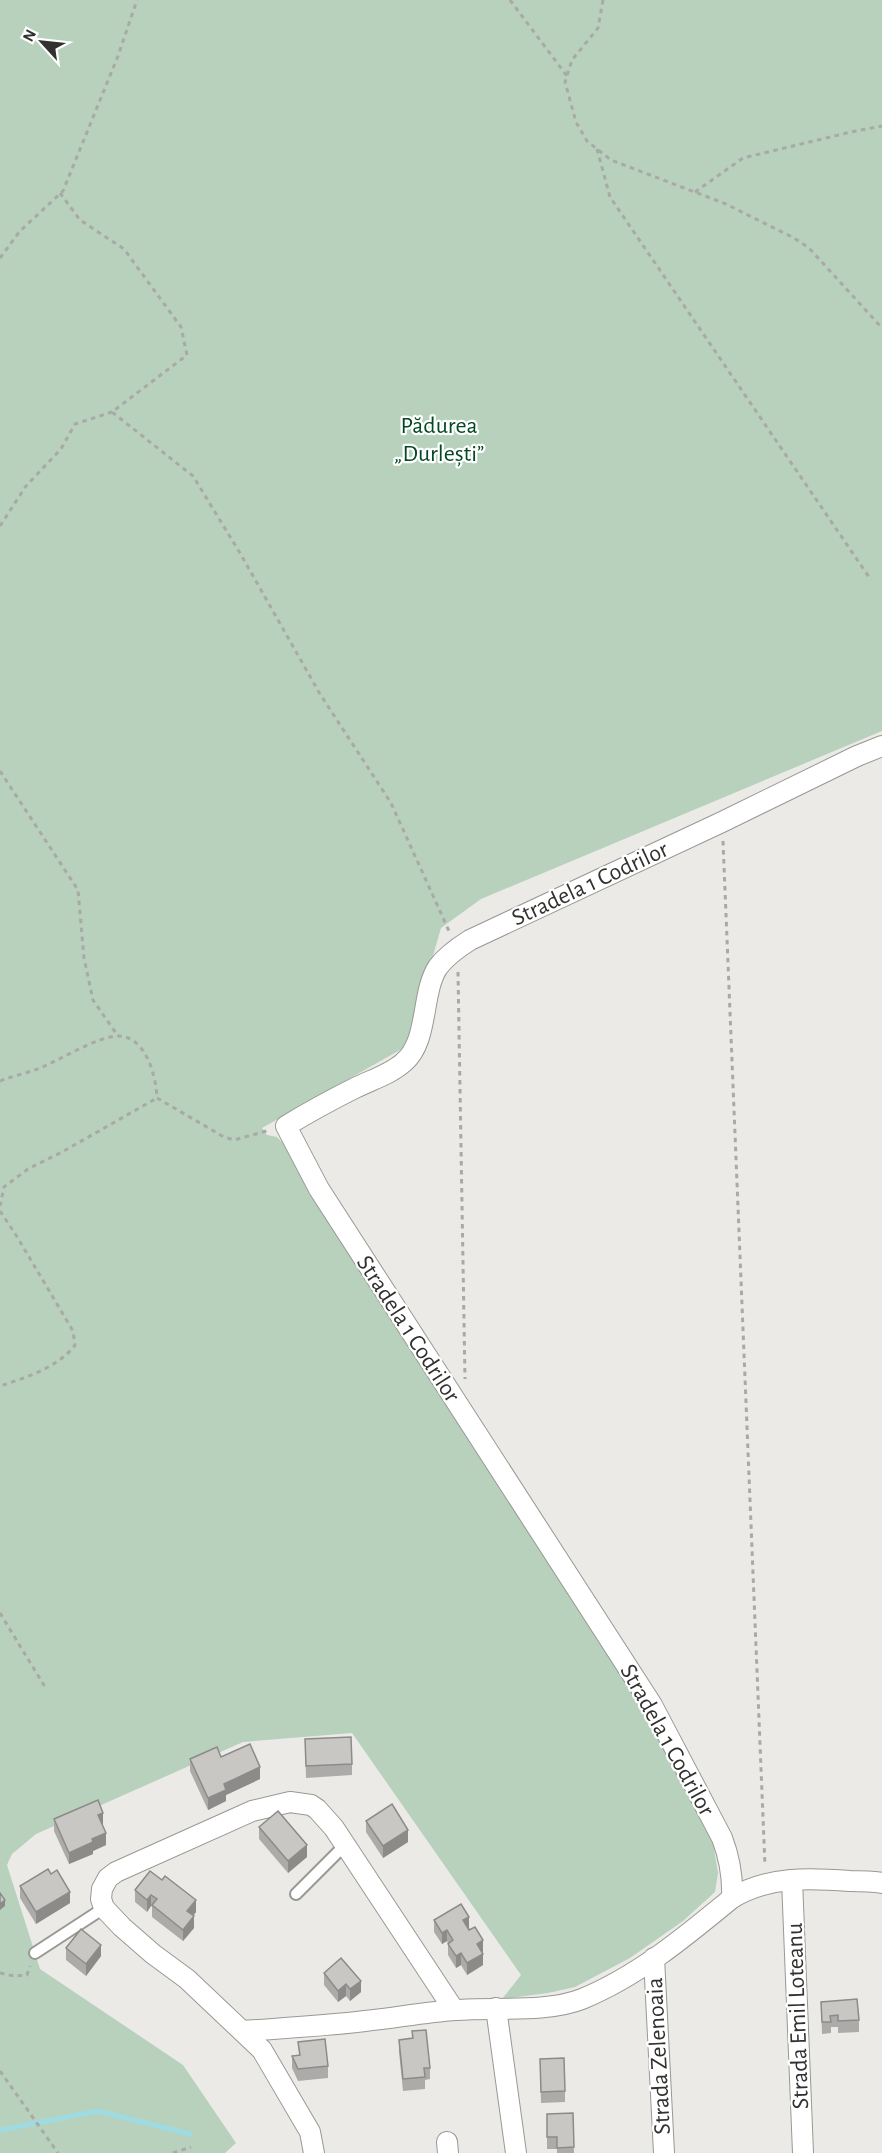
<svg xmlns="http://www.w3.org/2000/svg" width="882" height="2153" font-family="'Alegreya Sans',sans-serif">
<rect width="100%" height="100%" fill="#ebeae7"/>
<polygon fill="#b7d1bd" points="0,0 882,0 882,731 481,899 441,928 407,1046 262,1128 267,1135 277,1137 287,1147 658,1725 713,1843 718,1873 715,1892 683,1921 630,1958 575,1987 548,1993 502,1999 521,1975 352,1733 243,1742 36,1834 12,1854 7,1865 40,1969 183,2065 236,2143 225,2153 0,2153"/>
<g fill="none" stroke-linecap="round" stroke-linejoin="round">
<polyline stroke="#9fdbe2" stroke-width="5" points="0,2130 98,2111 190,2134"/>
<defs>
<g id="lane">
<polyline points="296,1894 345,1845"/>
<polyline points="35,1953 104,1908"/>
</g>
<g id="street">
<polyline points="792,1880 803,2153"/>
<path d="M732,1898C768,1876 809,1878 850,1881C860,1881 871,1881 882,1883"/>
<polyline points="654,1958 664,2153"/>
<polyline points="496,2008 516,2153"/>
<path d="M243,2031C284,2028 325,2026 365,2021C395,2018 425,2012 456,2010C494,2007 547,2013 582,1999C638,1976 686,1936 732,1898C733,1876 730,1859 722,1838L652,1705L319,1189L286,1126C309,1112 331,1100 355,1088C371,1080 391,1074 404,1062C429,1041 421,992 438,967C446,956 459,947 470,940L722,822L857,756L882,746"/>
<polyline points="447,2142 448,2153"/>
<polyline points="314,2153 310,2132 262,2050 187,1979 153,1954 122,1927 104,1908 101,1899 102,1889 108,1878 116,1872 252,1811 290,1802 311,1805 317,1809 334,1828 454,2010"/>
</g>
</defs>
<use href="#lane" stroke="#989894" stroke-width="14"/>
<use href="#street" stroke="#989894" stroke-width="22"/>
<g stroke="#a9a9a6" stroke-width="3" stroke-dasharray="4.5 4.5" stroke-linecap="butt">
<polyline points="510,0 567,76"/>
<polyline points="603,0 598,28 572,60 565,82 576,122 587,141 611,160 726,204 794,238 809,248 882,328"/>
<polyline points="597,149 610,197 871,580"/>
<polyline points="695,192 743,158 851,132 882,126"/>
<polyline points="60,193 80,220 124,249 181,327 187,355 112,412 193,476 240,553 320,694 391,803 449,931"/>
<polyline points="0,258 20,231 63,191 118,56 137,0"/>
<polyline points="0,526 26,486 61,449 75,424 112,412"/>
<polyline points="0,771 78,890 84,958 93,1000 118,1036"/>
<polyline points="723,841 765,1866"/>
<polyline points="458,972 465,1379"/>
<path d="M0,1081C13,1076 27,1073 40,1068C60,1060 98,1036 118,1036C146,1036 156,1076 157,1098"/>
<polyline points="157,1098 224,1137 234,1140 270,1130"/>
<polyline points="0,1206 4,1187 28,1169 62,1152 157,1098"/>
<path d="M0,1211L16,1235L73,1331L75,1345C59,1367 25,1378 0,1386"/>
<polyline points="0,1613 45,1687"/>
<polyline points="0,1973 14,1976 27,1975 30,1966"/>
<polyline points="0,2071 58,2153"/>
<polyline points="173,2153 191,2147"/>
</g>
<use href="#lane" stroke="#fff" stroke-width="10"/>
<use href="#street" stroke="#fff" stroke-width="20"/>
</g>
<g fill="#adaba9">
<polygon points="305,1739 352,1764 352,1775 306,1778"/>
<polygon points="221,1757 260,1779 226,1795 226,1801 208,1810 190,1771 190,1759"/>
<polygon points="54,1819 103,1824 102,1825 106,1845 93,1851 93,1854 69,1864 54,1831"/>
<polygon points="366,1821 408,1842 383,1858 366,1832"/>
<polygon points="259,1827 307,1857 288,1873 259,1839"/>
<polygon points="150,1871 196,1912 193,1916 194,1928 183,1941 152,1917 152,1907 151,1906 147,1912 135,1902 135,1890"/>
<polygon points="20,1886 70,1903 36,1924 20,1898"/>
<polygon points="434,1920 469,1928 483,1952 483,1965 467,1975 461,1965 456,1968 448,1955 448,1944 447,1941 442,1944 434,1932"/>
<polygon points="66,1948 101,1956 86,1976 66,1960"/>
<polygon points="341,1958 361,1992 350,2001 346,1996 338,2002 324,1985 324,1973"/>
<polygon points="821,2002 859,2020 859,2032 838,2033 838,2027 831,2027 831,2033 822,2034"/>
<polygon points="412,2031 430,2068 430,2079 425,2080 425,2089 403,2091 399,2052 399,2040 412,2038"/>
<polygon points="298,2042 328,2066 328,2078 298,2081 292,2068 292,2056 299,2055"/>
<polygon points="540,2059 565,2091 565,2102 541,2103"/>
<polygon points="573,2113 574,2153 557,2153 557,2149 547,2149 547,2114"/>
</g>
<g fill="#8d8b89">
<polygon points="260,1767 260,1779 226,1795 226,1801 208,1810 208,1798 224,1784"/>
<polygon points="103,1813 103,1824 98,1827 98,1815"/>
<polygon points="408,1830 408,1842 383,1858 383,1846"/>
<polygon points="106,1833 106,1845 93,1851 93,1854 69,1864 69,1853 92,1839"/>
<polygon points="307,1845 307,1857 288,1873 288,1861"/>
<polygon points="70,1892 70,1903 36,1924 36,1912"/>
<polygon points="151,1895 151,1906 147,1912 147,1900"/>
<polygon points="5,1900 5,1906 0,1910 0,1904"/>
<polygon points="196,1900 196,1912 187,1923 187,1911"/>
<polygon points="194,1916 194,1928 183,1941 183,1930"/>
<polygon points="469,1917 469,1928 463,1932 463,1920"/>
<polygon points="447,1930 447,1941 442,1944 442,1933"/>
<polygon points="483,1940 483,1952 477,1955 477,1944"/>
<polygon points="101,1945 101,1956 86,1976 86,1964"/>
<polygon points="461,1953 461,1965 456,1968 456,1956"/>
<polygon points="483,1954 483,1965 467,1975 467,1963"/>
<polygon points="361,1981 361,1992 350,2001 350,1989"/>
<polygon points="346,1984 346,1996 338,2002 338,1991"/>
</g>
<g fill="#c9c7c4" stroke="#8d8b89" stroke-width="1.5">
<polygon points="351,1737 352,1764 306,1766 305,1739"/>
<polygon points="250,1744 260,1767 224,1784 226,1790 208,1798 190,1759 217,1747 221,1757"/>
<polygon points="98,1800 103,1813 98,1815 106,1833 92,1839 93,1842 69,1853 54,1819"/>
<polygon points="392,1804 408,1830 383,1846 366,1821"/>
<polygon points="278,1811 307,1845 288,1861 259,1827"/>
<polygon points="48,1869 51,1874 57,1870 70,1892 36,1912 20,1886"/>
<polygon points="150,1871 162,1880 165,1876 196,1900 187,1911 194,1916 183,1930 152,1905 157,1899 151,1895 147,1900 135,1890"/>
<polygon points="0,1893 5,1900 0,1904"/>
<polygon points="461,1904 469,1917 463,1920 469,1930 475,1927 483,1940 477,1944 483,1954 467,1963 461,1953 456,1956 448,1944 453,1940 447,1930 442,1933 434,1920"/>
<polygon points="81,1929 101,1945 86,1964 66,1948"/>
<polygon points="341,1958 361,1981 350,1989 346,1984 338,1991 324,1973"/>
<polygon points="857,1999 859,2020 838,2021 838,2015 830,2016 831,2022 822,2022 821,2002"/>
<polygon points="426,2030 430,2068 424,2068 425,2077 403,2079 399,2040 413,2038 412,2031"/>
<polygon points="325,2039 328,2066 298,2069 292,2056 300,2055 298,2042"/>
<polygon points="564,2058 565,2091 541,2092 540,2059"/>
<polygon points="573,2113 574,2147 557,2148 557,2137 547,2137 547,2114"/>
</g>
<g text-anchor="middle" dominant-baseline="central" stroke-width="4.5" stroke-linejoin="round" paint-order="stroke">
<g font-size="24" fill="#024822" stroke="#fff">
<text x="439" y="426">Pădurea<tspan x="439" dy="28">„Durlești”</tspan></text>
</g>
<g font-size="24" fill="#31312f" stroke="#fff">
<text transform="translate(590 884) rotate(-25)">Stradela 1 Codrilor</text>
<text transform="translate(408 1329) rotate(57)">Stradela 1 Codrilor</text>
<text transform="translate(667 1740) rotate(61)">Stradela 1 Codrilor</text>
<text transform="translate(798 2016) rotate(-92)">Strada Emil Loteanu</text>
<text transform="translate(659 2056) rotate(-93)">Strada Zelenoaia</text>
</g>
</g>
<g transform="translate(42 42) rotate(297)" stroke="#ffffff" stroke-width="4.5" paint-order="stroke">
<path d="M0-4.5L10 22L0 15L-10 22Z" fill="#31312f"/>
<text y="-9" font-size="16" font-weight="bold" text-anchor="middle" fill="#31312f">N</text>
</g>
</svg>
